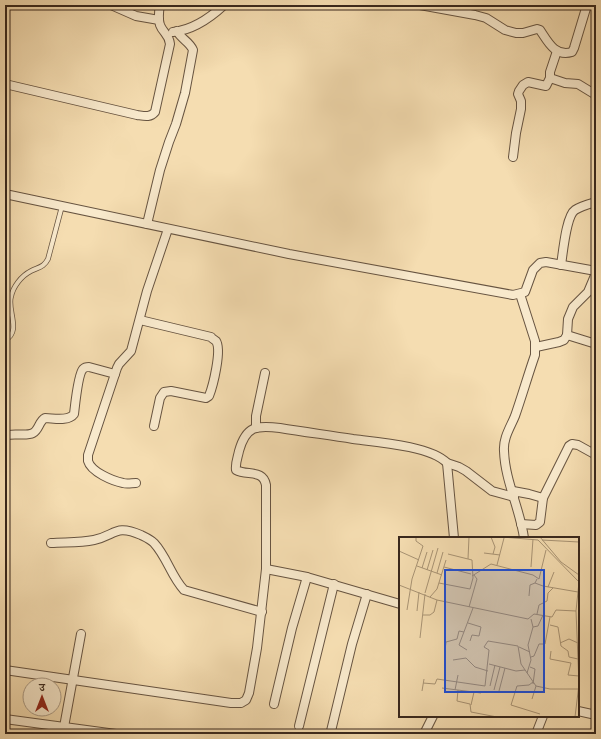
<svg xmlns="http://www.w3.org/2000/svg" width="601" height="739" font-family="'Sorts Mill Goudy','Noto Serif Devanagari',serif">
<rect width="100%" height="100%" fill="#f5ddb1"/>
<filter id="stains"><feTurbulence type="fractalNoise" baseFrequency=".005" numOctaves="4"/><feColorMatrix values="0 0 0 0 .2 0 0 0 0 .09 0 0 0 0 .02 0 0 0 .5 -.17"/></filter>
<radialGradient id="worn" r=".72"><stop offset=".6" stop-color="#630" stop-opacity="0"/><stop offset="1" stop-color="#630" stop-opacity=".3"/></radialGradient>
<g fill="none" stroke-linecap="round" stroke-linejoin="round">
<defs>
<path id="service" d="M5,340C22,332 7,310 11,297C13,287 21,276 31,271C39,267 44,267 48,259L62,206"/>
<g id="minor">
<polyline points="111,5 136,16 159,20"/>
<path d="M420,5L475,15L486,18L505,30L516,33H523L537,29L540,30C548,42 555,57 572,52L574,48L587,5"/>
<path d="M173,32C193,30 210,18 224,5"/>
<polyline points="557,51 550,72 550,78 565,83 578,84 596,95"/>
<path d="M5,84L137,115C144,116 150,118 155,112L170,44C169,34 163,33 160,25C158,19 159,11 160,5"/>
<polyline points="513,157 516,133 521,109 521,101 518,94 519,91 523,85 528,82 546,86 550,78"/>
<polyline points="5,194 289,254 513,295 525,292 533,270 540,263 546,262 596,271"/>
<path d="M147,224L160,170L169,142L176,124L185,93L193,50C190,42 181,39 177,31"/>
<path d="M561,265C563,253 566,216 575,210C581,206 589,204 596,202"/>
<path d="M520,294L535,341V355C528,375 522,396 515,416C510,428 503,438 504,451C505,481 520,509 524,538"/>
<path d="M140,320L211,337C211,338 215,340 216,341C222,350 213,386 209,396L206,398L171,391L164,392L160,398L154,426"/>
<polyline points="567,335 596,344"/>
<polyline points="536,347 559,342 564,340 567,335 568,319 573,307 588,292 596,273"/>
<polyline points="256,428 256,416 265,373"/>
<path d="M5,436C13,432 25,437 33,433C39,430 39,421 45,418C53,418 68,422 74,414C75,406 78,374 83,369C85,367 86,367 89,367L115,374"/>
<polyline points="447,463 459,467 466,471 492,491 514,497"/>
<path d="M136,483C132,483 127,484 123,483C113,481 91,472 88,461C88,459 88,457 88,455L117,368L119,364L131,351L147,291L168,229"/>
<polyline points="513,491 529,494 543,498"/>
<polyline points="521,524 536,525 540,522 543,498 569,446 572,444 578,445 596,455"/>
<path d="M51,543C65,542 80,543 94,540C116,535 115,524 141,535C145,537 150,539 154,543C167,557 171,576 184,590L262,612"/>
<polyline points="266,569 307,577 400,604"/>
<path d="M5,670L231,703H241L246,700L249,693L257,648L266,569V485C263,469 247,476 236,470C235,463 238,457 239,451C246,426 256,425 280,428C304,432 328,435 353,439C377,442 431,446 447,463L454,538"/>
<polyline points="274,704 292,628 307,577"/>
<polyline points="578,711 596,715"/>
<polyline points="5,719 116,734"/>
<polyline points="299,726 334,584"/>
<polyline points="64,727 81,634"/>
<polyline points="331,731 352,644 367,594"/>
<polyline points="424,734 433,716"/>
<polyline points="536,734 543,716"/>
</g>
</defs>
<use href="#service" stroke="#675441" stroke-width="5.5"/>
<use href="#minor" stroke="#675441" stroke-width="10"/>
<use href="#service" stroke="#f8e9cc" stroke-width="4"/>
<use href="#minor" stroke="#f8e9cc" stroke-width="8"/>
</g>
<g transform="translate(399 537)">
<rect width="180" height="180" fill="#f5ddb1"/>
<path fill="none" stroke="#a99475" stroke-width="1" d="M92,0L96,10L94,17M103,0L139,3L180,45M141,0L162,25L180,38M143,3L180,5M0,14L20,23M85,16L101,18M69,22L70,0M98,28L105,1M18,29L43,38M45,30L72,37M132,30L134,2M23,31L28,15M28,33L34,13M38,36L44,15M73,39L92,27L134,38L140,42L147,13M138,42L136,46L144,49L179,55M40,46L71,52L74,41L73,23L49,17M0,48L38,63L129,82L135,77L153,80L157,73L177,74M149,50L155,35M26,56L39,11M130,59L131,48L136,46M31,60L38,52L47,23M70,70L78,42L75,38M8,73L13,42L24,9L17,4V0M18,74L20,55M138,77L140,68L148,64L149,56L154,51M24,78H31L35,75L38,63M69,86L82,90L80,99L73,98L71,104M151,88L159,90L162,109L169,114L170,120L179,122M134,90L139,89L144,78M21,101L26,57M161,106L170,102L179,106M120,110L131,115M46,113L47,105L58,102L60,94L65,95M68,113L60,108L74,71M152,114L151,122L172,126L169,138L180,139M132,120L135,119L140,107H146L151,80M54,123L67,121L76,130L89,134M90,127L117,134L126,133M131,130L136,132L134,147M128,136L132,123L129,108L134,90L132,82M134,145L130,148L118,149L112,168L141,177M24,146L36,147L38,142L86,149L90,113L85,110L89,104L119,109L122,127L137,149L151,152H180M91,149L96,128M43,151L82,156M56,153L59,138M59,153L58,164L71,167L72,175L98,180M95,153L101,130M23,154L25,142M100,154L106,131M133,162L137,149M72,168L75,155M176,180L180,147L177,74L180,45"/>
<path fill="#1d4ed8" fill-opacity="0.15" stroke="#1d4ed8" stroke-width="2" d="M46,33H145V155H46Z"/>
<rect width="180" height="180" fill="none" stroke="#38271c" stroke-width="2"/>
</g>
<rect width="601" height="739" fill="none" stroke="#f5ddb1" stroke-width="20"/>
<rect x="6" y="6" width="589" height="727" fill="none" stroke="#38271c" stroke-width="2"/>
<rect x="10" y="10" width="581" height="719" fill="none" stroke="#38271c"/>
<g transform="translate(42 697)"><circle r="19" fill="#f8e9cc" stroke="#ab9b86"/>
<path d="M0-3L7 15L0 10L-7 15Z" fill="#8f2418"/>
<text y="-6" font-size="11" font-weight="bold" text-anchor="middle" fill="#38271c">उ</text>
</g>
<rect width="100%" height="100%" filter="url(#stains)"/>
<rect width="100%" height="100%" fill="url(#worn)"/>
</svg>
